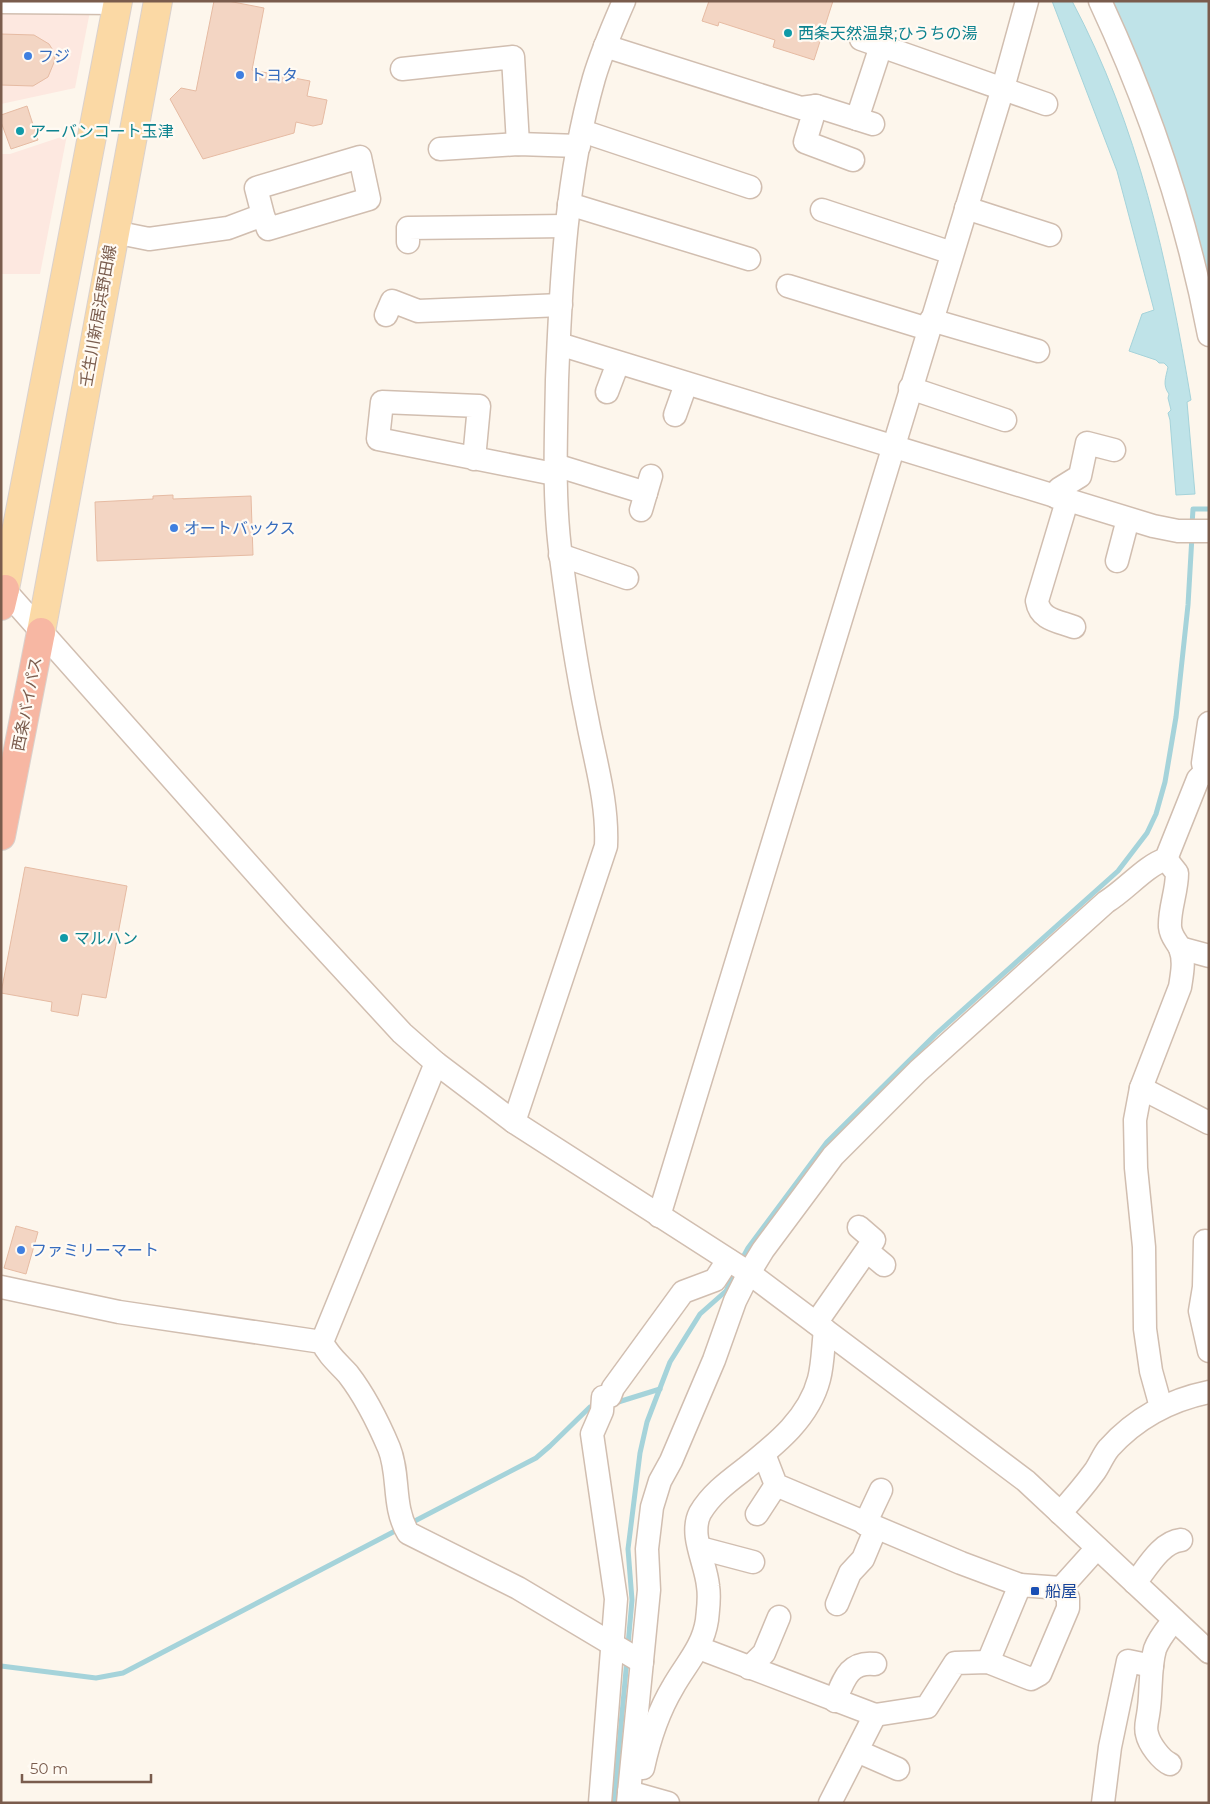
<svg xmlns="http://www.w3.org/2000/svg" width="1210" height="1804" font-family="Montserrat,'Noto Sans JP',sans-serif">
<rect width="100%" height="100%" fill="#fdf6ec"/>
<g fill="#fde8e0">
<polygon points="1,1 92,1 75,88 1,104"/>
<polygon points="67,135 40,274 1,274 1,154 10,154"/>
</g>
<g fill="#bfe3e8" stroke="#a5d3da">
<path d="M1052,1H1072C1138,125 1168,262 1191,400L1187,402L1195,494L1176,495L1170,420L1168,413L1171,410L1168,398L1169,394C1162,385 1166,377 1168,367L1164,363H1159L1156,360L1129,351L1142,314L1154,310L1117,171Z"/>
<polygon points="1109,1 1209,1 1209,272 1207,272"/>
</g>
<g fill="none" stroke-linecap="round" stroke-linejoin="round">
<g stroke="#a5d3da" stroke-width="5">
<polyline points="1192,525 1193,509 1209,509"/>
<polyline points="741,1261 748,1248 827,1142 936,1034 1118,871 1147,833 1156,814 1165,782 1176,717 1188,605 1192,536"/>
<polyline points="615,1403 660,1389"/>
<polyline points="409,1524 536,1458 550,1446 590,1407 596,1406"/>
<polyline points="628,1645 632,1600 628,1549 640,1453 647,1422 670,1362 700,1314 726,1291 736,1271"/>
<polyline points="1,1666 96,1678 123,1673 399,1529"/>
<polyline points="614,1803 627,1659"/>
</g>
</g>
<g fill="#f3d5c3" stroke="#e6bba3">
<polygon points="214,1 228,1 264,8 252,70 310,81 307,96 327,100 322,124 313,126 296,122 294,133 203,159 170,99 181,88 196,91"/>
<polygon points="709,1 833,1 814,60 773,47 775,40 719,22 718,26 702,21"/>
<polygon points="1,34 34,35 49,44 54,52 55,60 48,77 33,86 1,85"/>
<polygon points="27,106 38,140 11,149 1,122 1,115"/>
<polygon points="173,495 173,499 251,496 253,555 97,561 95,502 153,499 153,496"/>
<polygon points="25,867 127,886 106,998 82,994 78,1016 51,1011 52,1002 1,993"/>
<polygon points="16,1226 38,1232 26,1274 4,1268"/>
</g>
<g fill="none" stroke-linecap="round" stroke-linejoin="round">
<defs>
<g id="minor">
<path d="M1100,1C1150,108 1187,219 1209,335"/>
<polyline points="1,2 118,3"/>
<polyline points="861,39 1046,104"/>
<polyline points="605,46 801,108 816,106 873,124"/>
<polyline points="402,69 513,57 518,144"/>
<polyline points="816,106 805,142 853,160"/>
<polyline points="857,119 881,46"/>
<polyline points="582,131 750,187"/>
<polyline points="440,149 518,144 579,146"/>
<polyline points="569,204 749,259"/>
<polyline points="966,208 1050,235"/>
<polyline points="822,210 952,253"/>
<polyline points="114,232 149,239 228,228 263,215 256,188 360,157 369,199 268,229 263,215"/>
<polyline points="408,242 408,228 566,226"/>
<polyline points="788,286 928,329"/>
<polyline points="386,315 392,301 418,311 561,305"/>
<polyline points="931,320 1038,351"/>
<polyline points="559,344 1153,526 1178,531 1209,531"/>
<polyline points="910,388 1005,420"/>
<polyline points="607,392 618,363"/>
<polyline points="675,415 686,384"/>
<polyline points="474,459 479,406 382,402 378,439 554,474"/>
<polyline points="555,465 646,493"/>
<polyline points="1056,497 1059,489 1080,476 1087,443 1114,450"/>
<path d="M1067,501L1037,601C1040,620 1058,621 1074,627"/>
<polyline points="641,510 651,476"/>
<polyline points="560,555 627,578"/>
<polyline points="1117,561 1128,519"/>
<polyline points="1,586 295,917 402,1033 436,1063 514,1122 749,1273 1026,1481 1209,1652"/>
<polyline points="1205,772 1203,763 1209,723"/>
<polyline points="1180,948 1209,956"/>
<polyline points="1141,1088 1209,1123"/>
<path d="M514,1122L606,846C608,802 595,761 587,718C576,665 568,611 561,557C553,498 556,439 557,380C561,279 566,176 594,78C602,51 613,26 624,1"/>
<polyline points="659,1216 1003,88 1027,1"/>
<polyline points="1205,1241 1204,1287 1200,1311 1209,1351"/>
<polyline points="867,1251 884,1265"/>
<path d="M1,1287L119,1312L322,1342C328,1355 338,1363 348,1374C365,1396 378,1422 389,1448C400,1475 392,1506 408,1533L518,1588L642,1662"/>
<polyline points="816,1323 874,1240 859,1227"/>
<polyline points="322,1342 436,1063"/>
<path d="M1161,1407L1151,1371L1145,1329L1144,1247L1136,1168L1135,1120L1141,1088L1180,987C1182,974 1185,961 1180,948C1176,940 1171,937 1170,927C1169,909 1177,892 1177,873L1166,859"/>
<polyline points="764,1454 776,1485 961,1563 1020,1585"/>
<path d="M1060,1513C1072,1500 1084,1486 1095,1471C1100,1464 1103,1455 1109,1448C1136,1418 1170,1400 1209,1392"/>
<polyline points="757,1514 776,1485"/>
<polyline points="865,1524 881,1490"/>
<polyline points="700,1548 753,1562"/>
<path d="M1135,1583C1147,1568 1161,1542 1181,1540"/>
<polyline points="837,1604 850,1573 863,1559 876,1528"/>
<polyline points="699,1648 875,1715 927,1707 955,1663 988,1662 1031,1679 1040,1674 1068,1608 1068,1598 1061,1588 1097,1548"/>
<polyline points="988,1662 1020,1585 1061,1588"/>
<polyline points="749,1668 764,1653 779,1617"/>
<path d="M835,1701C844,1679 849,1661 875,1664"/>
<polyline points="857,1751 898,1769"/>
<path d="M1170,1764C1161,1760 1149,1744 1147,1734C1145,1728 1147,1721 1148,1715C1152,1693 1149,1670 1155,1649C1159,1638 1167,1629 1174,1620"/>
<path d="M643,1768C649,1740 658,1712 673,1687C686,1664 703,1647 707,1620C708,1609 710,1598 708,1586C706,1563 689,1535 700,1513C711,1494 729,1481 746,1468C776,1444 809,1418 819,1379C823,1364 823,1346 825,1330"/>
<polyline points="629,1792 668,1803"/>
<polyline points="600,1803 616,1599 592,1434 602,1411 603,1397 610,1396 613,1388 683,1292 715,1280 728,1260"/>
<path d="M628,1803L649,1590L647,1549L652,1507L660,1481L671,1461L714,1360L735,1301L749,1273L763,1250L833,1156L918,1071L1106,902C1127,889 1145,866 1166,859L1198,779L1205,772L1209,773"/>
<polyline points="830,1803 875,1715"/>
<polyline points="1103,1803 1110,1747 1128,1661 1152,1666"/>
</g>
<g id="major">
<polyline points="5,589 118,1"/>
<polyline points="41,632 158,1"/>
</g>
<g id="highway">
<polyline points="1,606 5,589"/>
<polyline points="1,836 41,632"/>
</g>
</defs>
<use href="#minor" stroke="#d1beb0" stroke-width="25"/>
<use href="#major" stroke="#dad1cd" stroke-width="30"/>
<use href="#highway" stroke="#dad1cd" stroke-width="30"/>
<use href="#minor" stroke="#fff" stroke-width="22"/>
<use href="#major" stroke="#fbd9a5" stroke-width="28"/>
<use href="#highway" stroke="#f7b7a3" stroke-width="28"/>
</g>
<g fill="#0f9aa8" stroke="#fffaf3" stroke-width="2">
<circle cx="788" cy="33" r="5"/>
<circle cx="20" cy="131" r="5"/>
<circle cx="64" cy="938" r="5"/>
</g>
<g fill="#3f7fe0" stroke="#fffaf3" stroke-width="2">
<circle cx="28" cy="56" r="5"/>
<circle cx="240" cy="75" r="5"/>
<circle cx="174" cy="528" r="5"/>
<circle cx="21" cy="1250" r="5"/>
</g>
<rect fill="#1a4fb4" stroke="#fffaf3" stroke-width="2" x="1030" y="1586" width="10" height="10" rx="2.5"/>
<g text-anchor="middle" dominant-baseline="central" stroke-width="4.5" stroke-linejoin="round" paint-order="stroke">
<g font-size="16" fill="#0d838f" stroke="#fffaf3" text-anchor="start">
<text x="798" y="33">西条天然温泉;ひうちの湯</text>
<text x="30" y="131">アーバンコート玉津</text>
<text x="74" y="938">マルハン</text>
</g>
<g font-size="16" fill="#366cbe" stroke="#fffaf3" text-anchor="start">
<text x="38" y="56">フジ</text>
<text x="250" y="75">トヨタ</text>
<text x="184" y="528">オートバックス</text>
<text x="31" y="1250">ファミリーマート</text>
</g>
<g font-size="16" fill="#7a5c4d" stroke="#fffaf3">
<text transform="translate(98 316) rotate(-80)">壬生川新居浜野田線</text>
<text transform="translate(27 704) rotate(-79)">西条バイパス</text>
</g>
<g font-size="16" fill="#164399" stroke="#fffaf3" text-anchor="start">
<text x="1045" y="1591">船屋</text>
</g>
</g>
<rect width="1210" height="1804" fill="none" stroke="#7a5c4d" stroke-width="5"/>
<path d="M22 1774v8h129v-8" fill="none" stroke="#7a5c4d" stroke-width="2.5"/>
<text x="30" y="1774" font-size="15" fill="#7a5c4d" stroke="#fffaf3" stroke-width="4" paint-order="stroke">50 m</text>
</svg>
